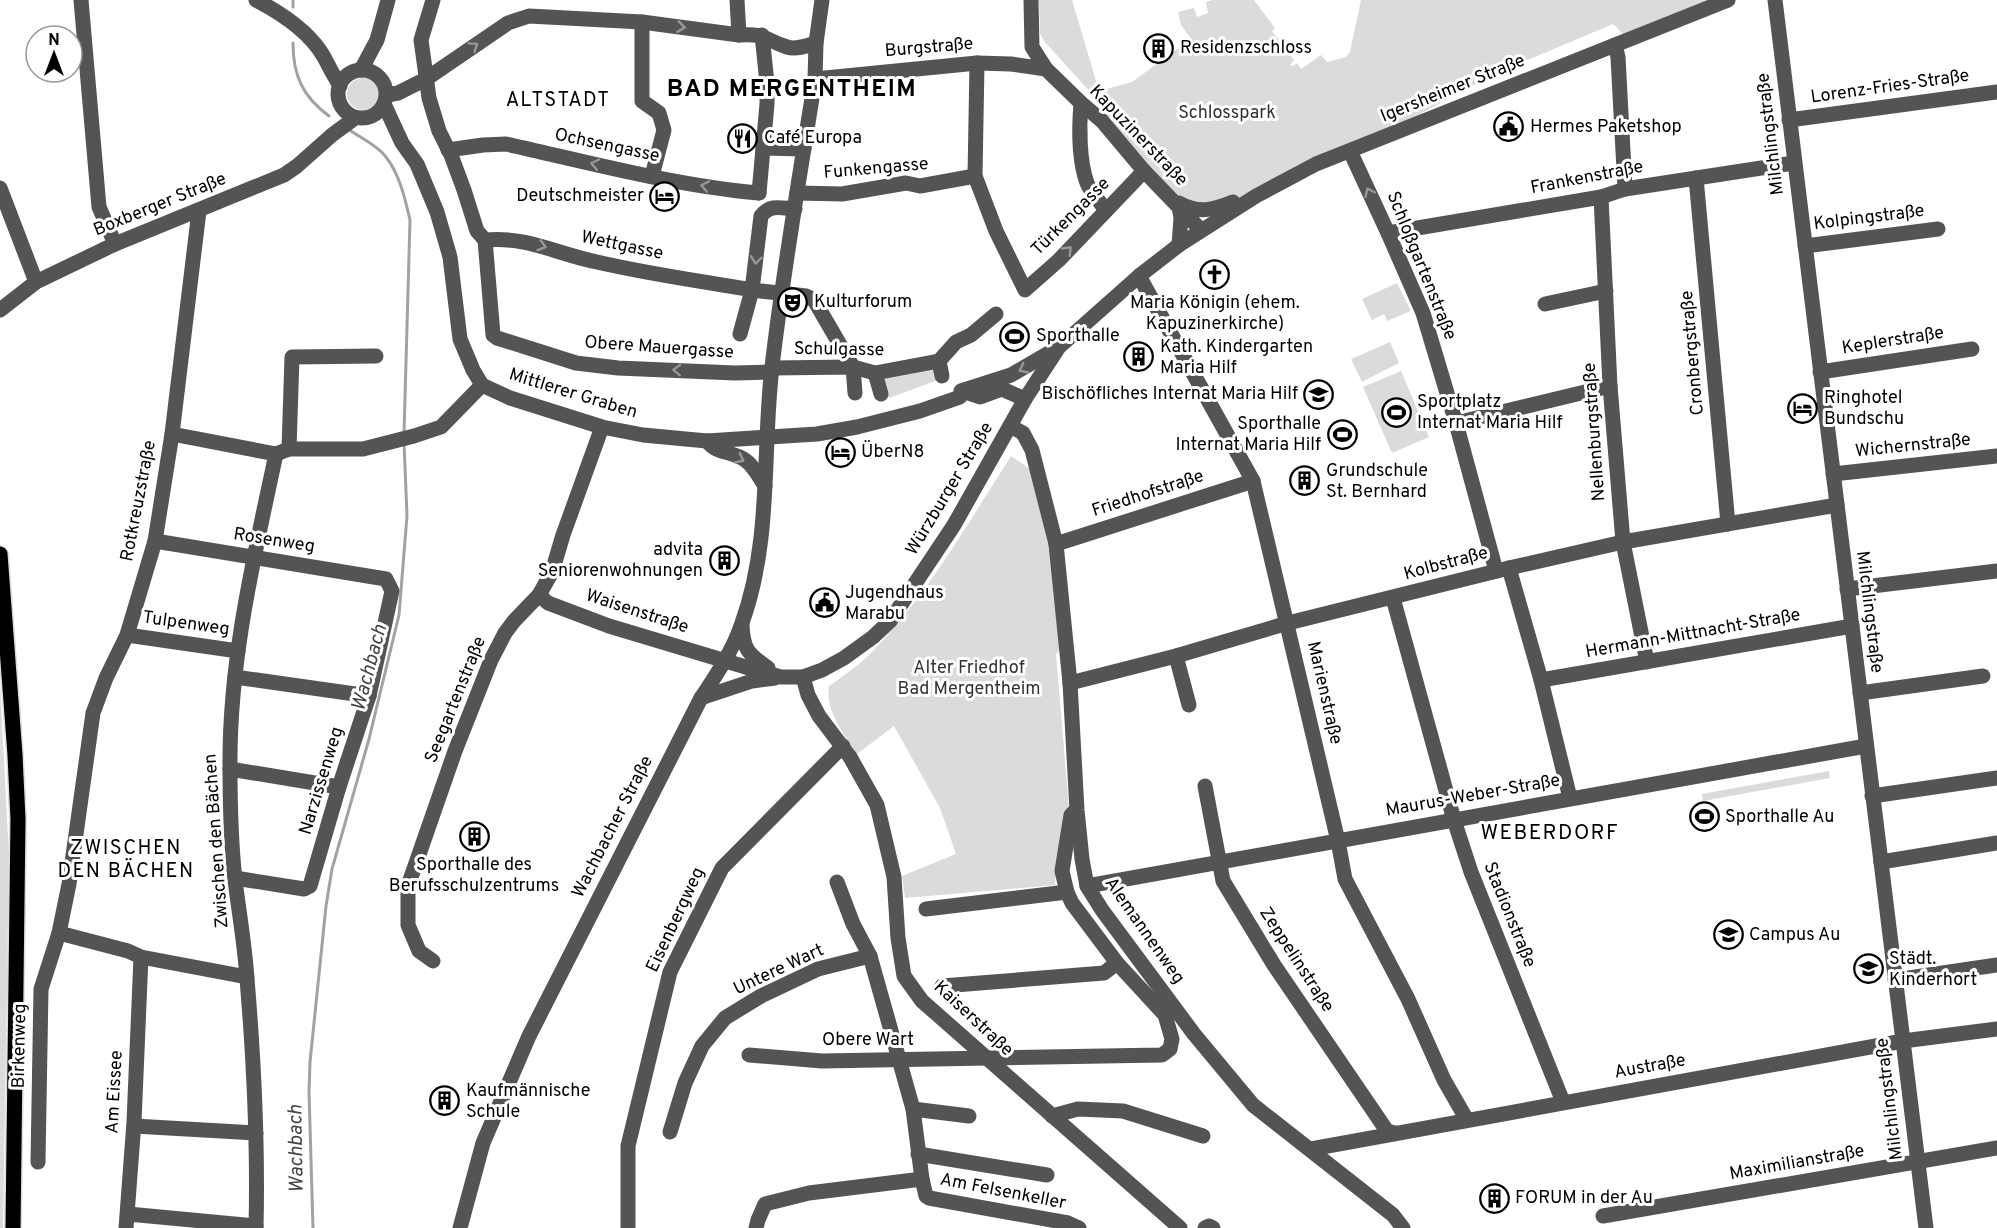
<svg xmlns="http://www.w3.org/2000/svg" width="1997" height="1228" font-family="Overpass,sans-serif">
<rect width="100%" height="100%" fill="#fff"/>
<g fill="#dbdbdb">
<polygon points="1039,0 1072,0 1099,91 1132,82 1191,39 1181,25 1178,12 1194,8 1197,17 1208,13 1206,2 1212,0 1254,0 1275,28 1272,31 1294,60 1290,65 1293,66 1297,63 1301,69 1321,55 1327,62 1346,57 1350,52 1361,0 1728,0 1629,40 1613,24 1494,74 1354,150 1215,209 1176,196 1096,112 1103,106 1044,41 1040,34"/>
<circle cx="363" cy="94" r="16"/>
<polygon points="1397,283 1411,311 1387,321 1384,314 1372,320 1362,299"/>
<polygon points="1390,342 1399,363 1362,382 1351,359"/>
<polygon points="936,363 941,379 889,398 880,379"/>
<polygon points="1401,371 1429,437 1392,453 1363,387"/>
<path d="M1011,456L1030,469L1053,562L1060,650L1056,654L1069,808L1056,869L1055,885L905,898L902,876L956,854L940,808L894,726L857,754C844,735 825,710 829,686C844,675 860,665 872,652C928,594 968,523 1011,456Z"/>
<polygon points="0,681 9,856 3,1228 0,1228"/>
<polygon points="1829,771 1830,778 1703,801 1702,794"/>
</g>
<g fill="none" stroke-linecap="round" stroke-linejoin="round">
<g stroke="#a2a2a2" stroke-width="3">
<polyline points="293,7 293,0"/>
<path d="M293,43C293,76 303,97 329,116"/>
<path d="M351,131C363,139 378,146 386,157C400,175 405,199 410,220L404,433"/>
<polyline points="313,1228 309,1092 310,1062 326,906 332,869 369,739 399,615 407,516 404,443"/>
</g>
<defs>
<polyline id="major" points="0,554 15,755 18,819 13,1228"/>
</defs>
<use href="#major" stroke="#dbdbdb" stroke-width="18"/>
<g stroke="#545454" stroke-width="15">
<polyline points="81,0 99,207 115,244"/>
<path d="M256,0C281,13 310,32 324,57C329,67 334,76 340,86"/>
<polyline points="433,0 421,40 429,98 439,131 451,155 464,190 477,231 485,240 493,335 497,338 576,363 618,368 735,373 772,372"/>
<polyline points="737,0 739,35"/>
<polyline points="1031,0 1032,47 1046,69 1081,103 1102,121 1144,171 1201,230"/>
<polyline points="1775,0 1926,1228"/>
<polyline points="642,22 642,101 659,113 664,130 652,176"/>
<polyline points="1615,45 1618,57 1625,189"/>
<polyline points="977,63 975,176 996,231 1025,290 1059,260 1144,171"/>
<circle cx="362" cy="94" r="24"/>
<polyline points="361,70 377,40 388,0"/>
<polyline points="815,79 977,63 1011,64 1046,69"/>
<path d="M387,95L398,93L426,79L508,23L529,16L642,22L739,35C766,33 765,40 787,47C796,50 807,46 816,43"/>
<path d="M1081,103C1079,127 1079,161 1087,183C1091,193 1100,202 1106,210"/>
<polyline points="384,104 402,143 417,164 437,212 450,257 460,339 473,370 482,385 510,398 602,427 643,435 707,441 817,434 857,427 920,411 960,397 962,391 980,397 1002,389 1025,399"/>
<polyline points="1789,120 1997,92"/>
<polyline points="763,148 804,149"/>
<path d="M448,150L483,145L506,144C587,162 676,186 759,193"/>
<polyline points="1350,151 1388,233 1423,313 1456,423 1496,571"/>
<polyline points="1696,178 1728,524"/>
<polyline points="0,188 36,282"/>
<polyline points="759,193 767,104 767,83 762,35"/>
<polyline points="797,193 842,194 906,183 920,186 975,176"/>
<polyline points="1601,197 1610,386 1623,542 1647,662"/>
<path d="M1179,203C1199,214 1213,210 1233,202"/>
<path d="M795,209C781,208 770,204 761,216L752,290L806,296L814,300L853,367L855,393"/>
<polyline points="1388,233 1601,197 1625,189 1794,163"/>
<path d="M485,240C527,236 557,254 597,262C648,274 701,281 752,290L740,334"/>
<polyline points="1179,245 1181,218 1179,207"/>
<polyline points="1805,246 1938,229"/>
<polyline points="1139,276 1253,481 1338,841 1345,879 1408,999 1444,1080 1467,1120"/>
<polyline points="1545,304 1606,291"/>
<polyline points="0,310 36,282 115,244 284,175 297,166 332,135 355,118"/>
<polyline points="939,361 942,376"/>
<polyline points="772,368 853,367 875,373 939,361 956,342 971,335 996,314"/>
<polyline points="1820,372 1972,349"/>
<polyline points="875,373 881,394"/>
<polyline points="961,391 1011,375 1054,350"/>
<polyline points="1456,423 1610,386"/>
<polyline points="1010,426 1023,433 1032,450 1056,544 1070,683 1077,810 1082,859 1087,886 1102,910 1194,1034 1253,1105 1393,1215 1403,1228"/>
<polyline points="172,434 276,454 289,449 363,449 414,436 441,427 482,385"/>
<path d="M707,441C716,454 733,451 745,460C754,466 759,477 765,486"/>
<polyline points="289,449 292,357 376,356"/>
<polyline points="1833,474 1997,456"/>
<polyline points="155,541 386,579 392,591 369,696 339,787 310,886 304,889 235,878"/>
<polyline points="1056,544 1253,481"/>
<polyline points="1509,568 1541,680 1570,798"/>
<polyline points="1847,589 1997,571"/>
<polyline points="539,595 548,603 609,626 759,671 781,677 803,677 822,670 844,658 873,637 890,621 954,525 1025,399 1059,347 1139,276 1179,245 1256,196 1316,164 1728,0"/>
<polyline points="1393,598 1454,820 1471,872 1563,1102"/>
<path d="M742,625C743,649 748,654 768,668"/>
<polyline points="127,635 238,651"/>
<polyline points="1176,656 1189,705"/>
<polyline points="235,677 369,696"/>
<polyline points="803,677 808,695 819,716 850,757 877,805 894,877 898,938 904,976 922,1001 1180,1228"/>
<polyline points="1541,680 1852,626"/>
<polyline points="1070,683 1176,656 1288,623 1509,568 1623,542 1837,505"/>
<polyline points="1860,693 1983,676"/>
<polyline points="701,698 752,681 775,678"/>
<polyline points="230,769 339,787"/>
<polyline points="1205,786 1223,881 1274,965 1387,1131 1395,1133"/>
<polyline points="1872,796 1997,778"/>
<polyline points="1881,862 1997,843"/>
<polyline points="837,882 853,924 870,956 913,1109 922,1179 926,1196 929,1198 1068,1223 1079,1228"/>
<polyline points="1087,886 1866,746"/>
<polyline points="926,909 1067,892"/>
<polyline points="59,933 128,951 141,957 247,977"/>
<polyline points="433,961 419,951 408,925 408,886 455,751 491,660 505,633 514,621 539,595 552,572 563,535 602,427"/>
<polyline points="1895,980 1997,965"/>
<polyline points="942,986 1104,973 1117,963"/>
<polyline points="749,1055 822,1061 1162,1055 1170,1049 1172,1039 1165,1015 1117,963 1072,903 1067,892 1062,871 1071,815 1074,812"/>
<polyline points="913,1109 969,1116"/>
<polyline points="1052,1116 1078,1109 1123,1111 1203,1136"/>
<polyline points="134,1126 256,1133"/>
<polyline points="670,1132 685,1083 702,1046 725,1018 761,996 818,969 870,956"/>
<polyline points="1311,1149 1903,1041 1997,1029"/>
<polyline points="918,1154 1047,1175"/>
<polyline points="38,1162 41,989 59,933 69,884 93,713 106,678 127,635 155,541 172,434 199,211"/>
<polyline points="128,1214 256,1226"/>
<polyline points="1603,1216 1997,1148"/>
<polyline points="126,1228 134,1122 141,957"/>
<path d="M256,1228C258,1145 254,1062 247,979C245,946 239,913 235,880C231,843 230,804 230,767C229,661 254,557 276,454"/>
<path d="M460,1228L483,1143L529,1036L701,698C717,674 733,650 742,623C772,540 762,452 772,367C783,271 800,175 815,79L816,43L822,0"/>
<polyline points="628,1228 628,1146 670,972 722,868 843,746"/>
<polyline points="756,1228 758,1220 765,1204 809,1193 922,1179"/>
<polyline points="1205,1228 1209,1226 1213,1228"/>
</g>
<use href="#major" stroke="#000" stroke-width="15"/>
</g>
<defs><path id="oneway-chevron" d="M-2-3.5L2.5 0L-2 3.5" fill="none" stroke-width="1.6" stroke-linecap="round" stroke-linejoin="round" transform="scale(1.5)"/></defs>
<g stroke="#989898">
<use href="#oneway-chevron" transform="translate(681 27) rotate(7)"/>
<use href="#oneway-chevron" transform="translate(474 46) rotate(-34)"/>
<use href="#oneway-chevron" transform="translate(595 164) rotate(-168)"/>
<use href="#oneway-chevron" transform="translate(705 186) rotate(-169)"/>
<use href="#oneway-chevron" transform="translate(1369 192) rotate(-115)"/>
<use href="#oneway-chevron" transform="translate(542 246) rotate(16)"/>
<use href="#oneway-chevron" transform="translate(1068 250) rotate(-46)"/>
<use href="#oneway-chevron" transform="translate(756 260) rotate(97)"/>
<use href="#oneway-chevron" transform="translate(1023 369) rotate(153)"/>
<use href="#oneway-chevron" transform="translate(677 370) rotate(-178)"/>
<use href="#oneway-chevron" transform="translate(740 459) rotate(27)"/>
</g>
<defs>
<symbol id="building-ring" viewBox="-11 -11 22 22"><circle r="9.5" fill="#fff" stroke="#000" stroke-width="1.5"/><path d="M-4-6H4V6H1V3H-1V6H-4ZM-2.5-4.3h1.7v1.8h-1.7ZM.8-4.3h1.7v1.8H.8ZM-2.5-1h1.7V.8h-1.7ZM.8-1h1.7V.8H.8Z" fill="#000"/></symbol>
<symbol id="civic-ring" viewBox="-11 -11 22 22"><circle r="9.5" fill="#fff" stroke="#000" stroke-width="1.5"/><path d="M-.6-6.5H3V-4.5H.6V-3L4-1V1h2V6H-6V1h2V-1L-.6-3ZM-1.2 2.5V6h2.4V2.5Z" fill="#000"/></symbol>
<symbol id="restaurant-ring" viewBox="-11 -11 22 22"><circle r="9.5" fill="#fff" stroke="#000" stroke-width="1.5"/><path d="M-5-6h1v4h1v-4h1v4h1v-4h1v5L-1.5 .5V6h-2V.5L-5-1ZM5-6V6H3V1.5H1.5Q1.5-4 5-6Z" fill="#000"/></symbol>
<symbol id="hotel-ring" viewBox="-11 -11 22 22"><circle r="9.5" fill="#fff" stroke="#000" stroke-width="1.5"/><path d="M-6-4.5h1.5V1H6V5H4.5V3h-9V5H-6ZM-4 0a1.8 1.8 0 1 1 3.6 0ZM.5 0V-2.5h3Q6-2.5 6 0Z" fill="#000"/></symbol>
<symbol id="church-ring" viewBox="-11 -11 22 22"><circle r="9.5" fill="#fff" stroke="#000" stroke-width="1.5"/><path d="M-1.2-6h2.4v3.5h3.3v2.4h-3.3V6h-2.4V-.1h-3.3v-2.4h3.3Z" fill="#000"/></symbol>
<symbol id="theatre-ring" viewBox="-11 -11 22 22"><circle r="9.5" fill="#fff" stroke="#000" stroke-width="1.5"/><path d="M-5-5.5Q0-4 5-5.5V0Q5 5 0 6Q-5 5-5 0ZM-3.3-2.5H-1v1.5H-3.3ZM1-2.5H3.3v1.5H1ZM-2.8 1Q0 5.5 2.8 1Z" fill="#000"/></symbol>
<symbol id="stadium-ring" viewBox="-11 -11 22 22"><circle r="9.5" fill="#fff" stroke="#000" stroke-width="1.5"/><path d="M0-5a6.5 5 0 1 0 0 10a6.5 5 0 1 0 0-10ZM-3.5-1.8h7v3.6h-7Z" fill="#000"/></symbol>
<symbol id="school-ring" viewBox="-11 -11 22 22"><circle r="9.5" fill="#fff" stroke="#000" stroke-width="1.5"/><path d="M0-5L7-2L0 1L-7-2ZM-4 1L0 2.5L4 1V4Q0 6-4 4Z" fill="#000"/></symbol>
</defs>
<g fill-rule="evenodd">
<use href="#building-ring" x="1142" y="32" width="33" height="33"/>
<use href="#civic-ring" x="1492" y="110" width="33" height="33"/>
<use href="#restaurant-ring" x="726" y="122" width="33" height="33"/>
<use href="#hotel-ring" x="648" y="180" width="33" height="33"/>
<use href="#church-ring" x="1198" y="258" width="33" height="33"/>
<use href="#theatre-ring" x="776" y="286" width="33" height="33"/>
<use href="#stadium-ring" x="998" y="320" width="33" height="33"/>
<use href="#building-ring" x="1122" y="340" width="33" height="33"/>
<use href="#school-ring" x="1302" y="378" width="33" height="33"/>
<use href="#hotel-ring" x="1786" y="392" width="33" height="33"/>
<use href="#stadium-ring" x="1380" y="396" width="33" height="33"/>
<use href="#stadium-ring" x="1326" y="418" width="33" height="33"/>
<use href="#hotel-ring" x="824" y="436" width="33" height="33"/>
<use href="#building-ring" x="1288" y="464" width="33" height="33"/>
<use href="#building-ring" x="708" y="544" width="33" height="33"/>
<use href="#civic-ring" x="808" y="586" width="33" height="33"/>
<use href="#stadium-ring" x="1688" y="800" width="33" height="33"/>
<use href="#building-ring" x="458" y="820" width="33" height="33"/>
<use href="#school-ring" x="1712" y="918" width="33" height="33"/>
<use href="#school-ring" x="1852" y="952" width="33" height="33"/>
<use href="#building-ring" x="428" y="1084" width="33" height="33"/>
<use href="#building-ring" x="1478" y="1182" width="33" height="33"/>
</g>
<g text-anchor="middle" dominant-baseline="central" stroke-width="6" stroke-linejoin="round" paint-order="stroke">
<g font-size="18" fill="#000" stroke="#fff">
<text transform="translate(929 48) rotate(-5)">Burgstraße</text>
<text transform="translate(1890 87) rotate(-8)">Lorenz-Fries-Straße</text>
<text transform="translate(1453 89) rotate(-22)">Igersheimer Straße</text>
<text transform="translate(1771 134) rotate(-97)">Milchlingstraße</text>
<text transform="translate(1138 136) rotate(46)">Kapuzinerstraße</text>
<text transform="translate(607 146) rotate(12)">Ochsengasse</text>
<text transform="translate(876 169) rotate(-5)">Funkengasse</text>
<text transform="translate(1587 178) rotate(-11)">Frankenstraße</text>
<text transform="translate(160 205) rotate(-22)">Boxberger Straße</text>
<text transform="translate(1071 217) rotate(-45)">Türkengasse</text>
<text transform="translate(1869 218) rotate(-7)">Kolpingstraße</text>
<text transform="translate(622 246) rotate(12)">Wettgasse</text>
<text transform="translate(1421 266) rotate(68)">Schloßgartenstraße</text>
<text transform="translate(1893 341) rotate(-9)">Keplerstraße</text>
<text transform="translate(659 348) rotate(4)">Obere Mauergasse</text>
<text transform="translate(839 350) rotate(1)">Schulgasse</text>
<text transform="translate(1693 353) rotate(-95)">Cronbergstraße</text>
<text transform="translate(573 394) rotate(17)">Mittlerer Graben</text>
<text transform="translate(1595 432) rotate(-94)">Nellenburgstraße</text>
<text transform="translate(1913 446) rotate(-6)">Wichernstraße</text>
<text transform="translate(950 489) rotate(-59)">Würzburger Straße</text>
<text transform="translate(1148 494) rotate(-18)">Friedhofstraße</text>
<text transform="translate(139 501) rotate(-79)">Rotkreuzstraße</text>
<text transform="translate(274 541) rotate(9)">Rosenweg</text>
<text transform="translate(1446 564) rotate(-15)">Kolbstraße</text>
<text transform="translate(637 612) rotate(18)">Waisenstraße</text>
<text transform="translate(1869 612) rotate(83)">Milchlingstraße</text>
<text transform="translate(186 624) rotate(8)">Tulpenweg</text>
<text transform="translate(1693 634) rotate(-10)">Hermann-Mittnacht-Straße</text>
<text transform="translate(1324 693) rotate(77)">Marienstraße</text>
<text transform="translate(456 700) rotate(-68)">Seegartenstraße</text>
<text transform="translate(322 781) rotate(-73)">Narzissenweg</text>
<text transform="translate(1473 796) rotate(-10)">Maurus-Weber-Straße</text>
<text transform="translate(613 827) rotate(-63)">Wachbacher Straße</text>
<text transform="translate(217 841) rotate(-94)">Zwischen den Bächen</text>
<text transform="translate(1509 915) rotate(68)">Stadionstraße</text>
<text transform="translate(676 920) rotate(-65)">Eisenbergweg</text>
<text transform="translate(1144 931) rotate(55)">Alemannenweg</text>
<text transform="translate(1296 960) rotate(57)">Zeppelinstraße</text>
<text transform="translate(779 970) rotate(-25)">Untere Wart</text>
<text transform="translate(973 1019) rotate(43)">Kaiserstraße</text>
<text x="868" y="1040">Obere Wart</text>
<text transform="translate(20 1046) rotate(-89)">Birkenweg</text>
<text transform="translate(1650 1067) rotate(-10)">Austraße</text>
<text transform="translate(115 1092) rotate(-87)">Am Eissee</text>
<text transform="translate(1890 1099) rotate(-97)">Milchlingstraße</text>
<text transform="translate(1797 1163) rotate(-10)">Maximilianstraße</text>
<text transform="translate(1003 1192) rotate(11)">Am Felsenkeller</text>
</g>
<g font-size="18" fill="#000" stroke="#fff" text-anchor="start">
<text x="1180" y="48">Residenzschloss</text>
<text x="1530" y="127">Hermes Paketshop</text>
<text x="764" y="138">Café Europa</text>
<text x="644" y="196" text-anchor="end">Deutschmeister</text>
<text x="814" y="302">Kulturforum</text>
<text x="1215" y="303" text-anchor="middle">Maria Königin (ehem.<tspan x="1215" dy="21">Kapuzinerkirche)</tspan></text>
<text x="1036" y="336">Sporthalle</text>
<text x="1160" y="347">Kath. Kindergarten<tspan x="1160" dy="21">Maria Hilf</tspan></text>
<text x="1298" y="394" text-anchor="end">Bischöfliches Internat Maria Hilf</text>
<text x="1824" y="398">Ringhotel<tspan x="1824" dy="21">Bundschu</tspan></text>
<text x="1417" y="402">Sportplatz<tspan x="1417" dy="21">Internat Maria Hilf</tspan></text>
<text x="1321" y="424" text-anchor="end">Sporthalle<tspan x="1321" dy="21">Internat Maria Hilf</tspan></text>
<text x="861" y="452">ÜberN8</text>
<text x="1326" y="471">Grundschule<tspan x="1326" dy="21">St. Bernhard</tspan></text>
<text x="703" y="550" text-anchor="end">advita<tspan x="703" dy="21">Seniorenwohnungen</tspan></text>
<text x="845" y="593">Jugendhaus<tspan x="845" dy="21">Marabu</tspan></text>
<text x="1725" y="817">Sporthalle Au</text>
<text x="474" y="865" text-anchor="middle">Sporthalle des<tspan x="474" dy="21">Berufsschulzentrums</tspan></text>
<text x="1749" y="935">Campus Au</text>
<text x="1889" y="959">Städt.<tspan x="1889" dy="21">Kinderhort</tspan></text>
<text x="466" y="1091">Kaufmännische<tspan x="466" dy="21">Schule</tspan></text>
<text x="1515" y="1198">FORUM in der Au</text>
</g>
<g font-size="18" fill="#323232" stroke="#fff">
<text x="1227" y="113">Schlosspark</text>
<text x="969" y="668">Alter Friedhof<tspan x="969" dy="21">Bad Mergentheim</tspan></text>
</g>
<g font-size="20" letter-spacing="1.5" fill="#000" stroke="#fff">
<text x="558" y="101">ALTSTADT</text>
<text x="126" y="849">ZWISCHEN<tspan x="126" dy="23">DEN BÄCHEN</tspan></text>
</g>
<g font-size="20" font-style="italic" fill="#434343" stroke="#fff">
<text transform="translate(370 668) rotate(-75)">Wachbach</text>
<text transform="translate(297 1149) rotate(-91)">Wachbach</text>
</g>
<g font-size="21" letter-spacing="1.5" fill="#000" stroke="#fff">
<text x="1550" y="833">WEBERDORF</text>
</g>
<g font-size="24" font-weight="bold" letter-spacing="1.5" fill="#000" stroke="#fff">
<text x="792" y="90">BAD MERGENTHEIM</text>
</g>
</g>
<g transform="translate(54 54)"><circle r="28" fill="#ffffff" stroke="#999999" stroke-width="1.5"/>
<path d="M0-4.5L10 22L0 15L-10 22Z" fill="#000000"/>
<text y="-9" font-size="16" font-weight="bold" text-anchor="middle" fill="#000000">N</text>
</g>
</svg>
